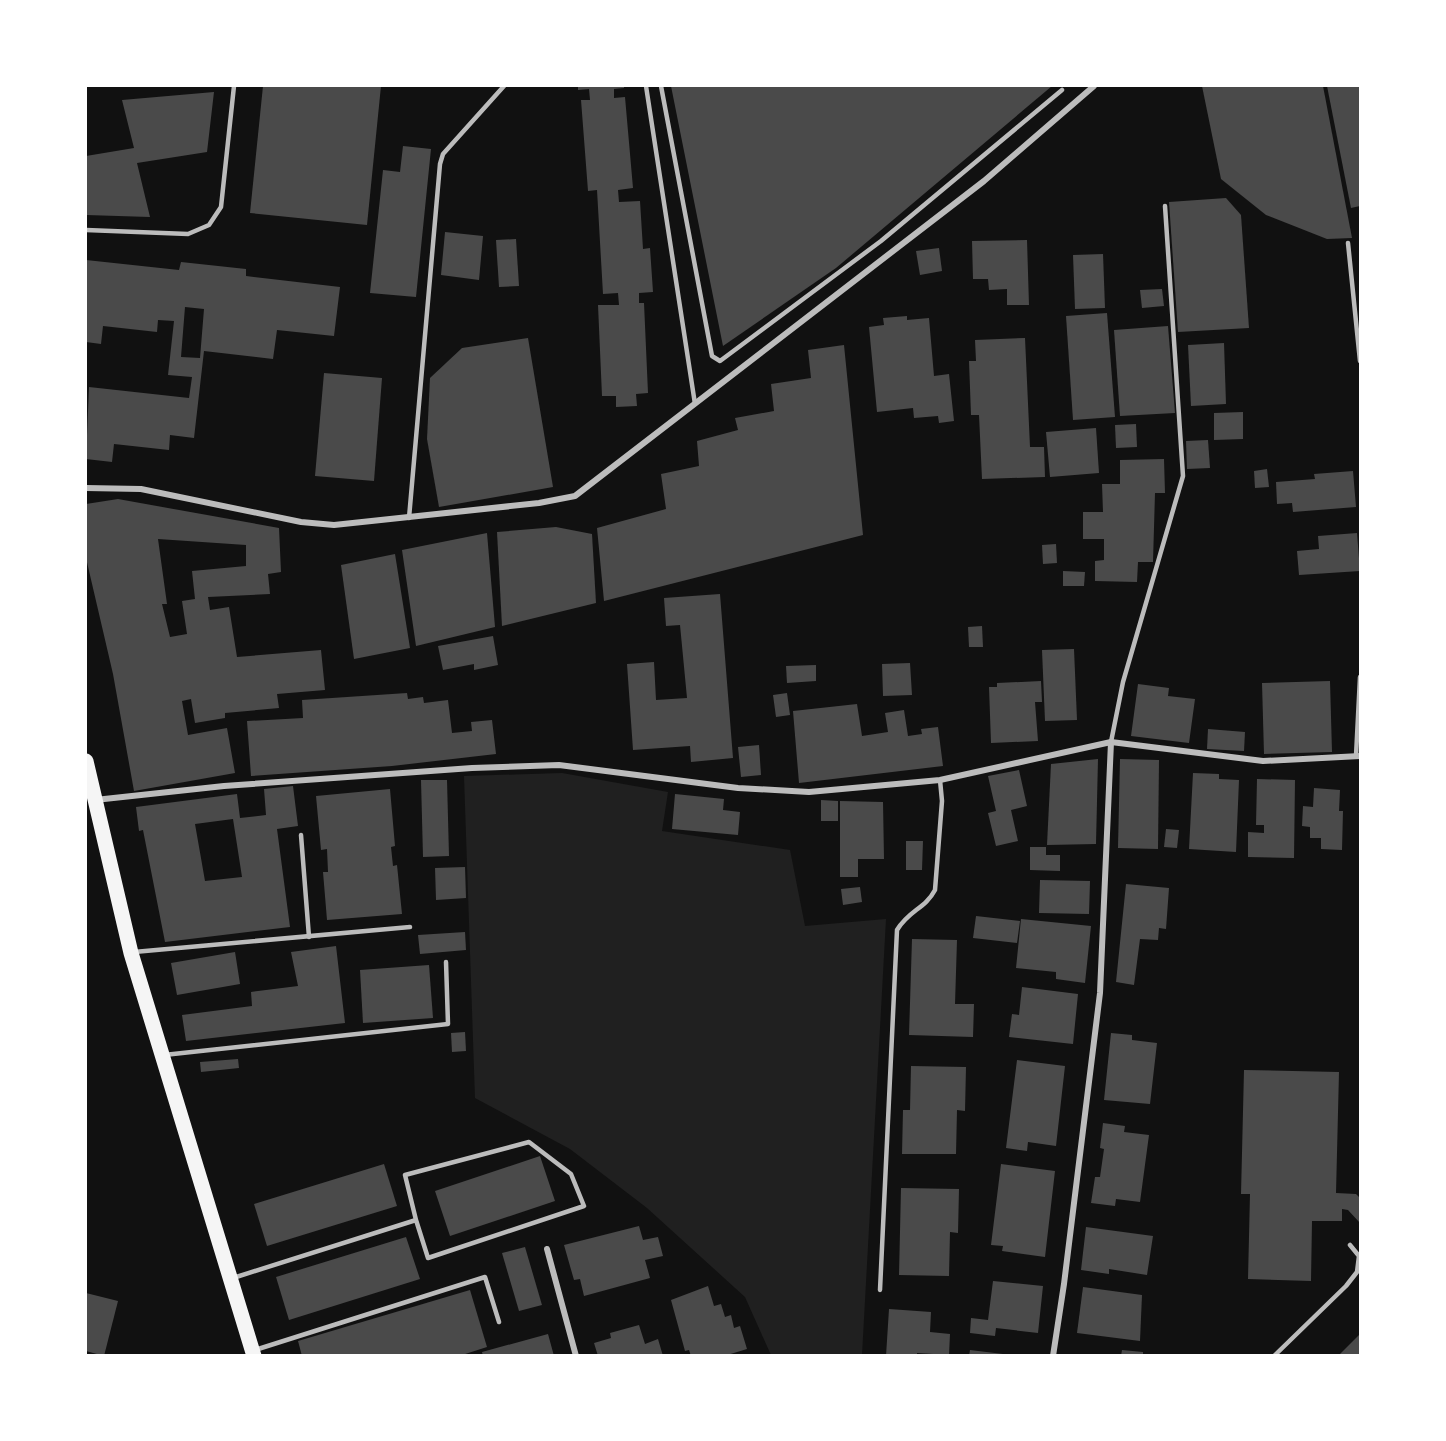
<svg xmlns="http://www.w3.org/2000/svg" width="1446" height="1441" font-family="'IBM Plex Sans',sans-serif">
<rect width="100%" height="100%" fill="#111"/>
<polygon fill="#202020" points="562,773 668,792 662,831 790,850 805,926 886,919 862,1355 771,1355 745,1297 647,1208 570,1149 475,1098 464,776"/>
<g fill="#4a4a4a" fill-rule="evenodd">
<polygon points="263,86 381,86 367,225 250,213"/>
<polygon points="578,86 624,86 624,88 614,89 614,98 625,97 633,188 618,190 619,202 640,201 643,249 650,248 653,292 639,293 639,303 644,303 648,393 636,394 637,406 616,407 616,396 602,396 598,305 619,305 618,293 603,294 597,190 588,191 581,100 590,100 589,89 578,90"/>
<polygon points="671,86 1052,86 836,268 723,346"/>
<polygon points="1202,86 1323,86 1352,238 1327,239 1266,215 1221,179"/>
<polygon points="1327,86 1360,86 1360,206 1351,208"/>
<polygon points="214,92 207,152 137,163 150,217 86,215 86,156 134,148 122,100"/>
<polygon points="403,146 431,149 416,297 370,293 383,170 400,172"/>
<polygon points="1226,198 1241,215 1249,328 1178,332 1169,202"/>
<polygon points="445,232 483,236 479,280 441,275"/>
<polygon points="516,239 519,286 499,287 496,240"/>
<polygon points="1027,240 1029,305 1007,305 1007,289 989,290 988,279 973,279 972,241"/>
<polygon points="939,248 942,271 920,275 916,251"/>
<polygon points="1103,254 1105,308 1075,309 1073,255"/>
<path d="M86,260L179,270L181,262L246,269V276L340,287L334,336L277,330L273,359L204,351L194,438L170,435L169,450L114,444L112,462L86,459L89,387L189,398L192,377L168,375L174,321L158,320L157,332L103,326L101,344L86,342ZM185,307L204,309L200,358L181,357Z"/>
<polygon points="1162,289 1164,306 1142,308 1140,290"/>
<polygon points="1107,313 1115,417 1073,420 1066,316"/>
<polygon points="907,316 907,320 929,318 934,376 949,374 954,421 939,423 938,416 914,418 913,408 877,412 869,327 884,325 883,318"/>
<polygon points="1168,326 1175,413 1120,416 1114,330"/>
<polygon points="528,338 553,487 439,507 427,439 430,378 462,348"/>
<polygon points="1025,338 1030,447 1044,447 1045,477 982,479 979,415 971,415 969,361 976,361 975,340"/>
<polygon points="1224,343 1226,404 1191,406 1188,345"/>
<polygon points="844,345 863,535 604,601 597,528 666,509 661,474 699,466 697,441 738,430 735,418 774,411 771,384 811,378 808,350"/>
<polygon points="324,373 382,378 374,481 315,476"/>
<polygon points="1243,412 1243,439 1214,440 1214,413"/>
<polygon points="1136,424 1137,447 1116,448 1115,425"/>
<polygon points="1096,428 1099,473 1050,477 1046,432"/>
<polygon points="1208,440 1210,468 1187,469 1186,441"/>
<polygon points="1164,459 1165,493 1155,493 1153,562 1138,562 1137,582 1095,581 1095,561 1104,560 1104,539 1083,539 1083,512 1103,512 1102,484 1120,484 1120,460"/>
<polygon points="1267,469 1269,487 1255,488 1254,471"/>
<polygon points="1353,471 1356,507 1293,512 1292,503 1277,504 1276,482 1315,479 1314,474"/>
<path d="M118,499L279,528L281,572L268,574L270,594L208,597L210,610L229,607L237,657L321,650L325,690L277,694L279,708L225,713V718L195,723L191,699L182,701L188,735L227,728L235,773L134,791L113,674L86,558V504ZM158,539L246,545V566L192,571L195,599L182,601L187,634L170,637L162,604H167Z"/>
<polygon points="556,527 592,534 596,603 502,626 497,532"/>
<polygon points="487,533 495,627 416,646 402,550"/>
<polygon points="1357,533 1360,571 1299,575 1297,551 1319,549 1318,536"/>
<polygon points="1056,544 1057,563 1043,564 1042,545"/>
<polygon points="395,554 410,648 354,659 341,565"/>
<polygon points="1063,571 1085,572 1084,586 1063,586"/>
<polygon points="720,594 733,758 691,762 690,746 633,750 627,664 654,662 656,700 687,698 680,625 666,626 664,598"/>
<polygon points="982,626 983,647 969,647 968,627"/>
<polygon points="493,636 498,665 474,670 474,664 443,670 438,646"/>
<polygon points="1074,649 1077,720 1045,721 1042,650"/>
<polygon points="910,663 912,695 883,696 882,664"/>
<polygon points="816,665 816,681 787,683 786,666"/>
<polygon points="1041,681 1042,702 1035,702 1038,741 991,743 989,687 997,687 997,683"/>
<polygon points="1330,681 1332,752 1264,754 1262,683"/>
<polygon points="1138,684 1169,688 1168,696 1195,699 1189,743 1131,736"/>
<polygon points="407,693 408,699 423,697 424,703 448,700 452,733 472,731 471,722 492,720 496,754 392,766 251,776 247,721 303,718 302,700"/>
<polygon points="787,693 790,715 776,717 773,695"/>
<polygon points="857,704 862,736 888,732 885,713 904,710 908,736 922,734 921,729 938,727 943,766 799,783 793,711"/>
<polygon points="1208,729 1245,732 1244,751 1207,749"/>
<polygon points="759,745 761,775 741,777 738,747"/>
<polygon points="1098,759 1096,844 1047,845 1051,764"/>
<polygon points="1120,759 1159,760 1158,849 1118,848"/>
<polygon points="1019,770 1027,806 1011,810 1018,841 996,846 988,813 996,811 988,776"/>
<polygon points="1193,773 1219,774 1219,779 1239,780 1236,852 1189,849"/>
<polygon points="1257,779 1295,780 1294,858 1248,857 1248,832 1264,833 1264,825 1256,825"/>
<polygon points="421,780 447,780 449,856 423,857"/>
<path d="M293,786L298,826L277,829L290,927L165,942L143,830L139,831L136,807L237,794L240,818L266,815L264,789ZM233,819L242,877L205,881L195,824Z"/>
<polygon points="1314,788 1340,790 1339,811 1343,811 1342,850 1321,849 1321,838 1310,838 1310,827 1302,826 1303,806 1313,807"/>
<polygon points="390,789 395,846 391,847 393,866 397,865 402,914 327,920 323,872 328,872 327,849 321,850 316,796"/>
<polygon points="675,794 724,799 723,810 740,812 738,835 672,829"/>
<polygon points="821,800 838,801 838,821 821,821"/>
<polygon points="840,801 883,802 884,859 858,859 858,877 840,877"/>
<polygon points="1166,829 1179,830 1177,848 1164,847"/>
<polygon points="906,841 923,841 922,870 906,870"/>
<polygon points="1030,847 1046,847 1046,855 1060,855 1060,871 1030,870"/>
<polygon points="465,867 466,898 436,900 435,868"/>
<polygon points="1040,880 1090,881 1089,914 1039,913"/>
<polygon points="1126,884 1169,888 1166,929 1159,928 1158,940 1140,939 1134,985 1116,982"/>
<polygon points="860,887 862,902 843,905 841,889"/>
<polygon points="976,916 1020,921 1017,943 973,938"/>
<polygon points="1021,919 1091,926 1085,983 1056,979 1056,972 1016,968"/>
<polygon points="465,932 466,950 420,954 418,935"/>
<polygon points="912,939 957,940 955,1004 974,1004 973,1037 909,1035"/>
<polygon points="336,946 345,1023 186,1041 182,1015 252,1006 251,992 298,986 291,952"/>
<polygon points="235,952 240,984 177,995 171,963"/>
<polygon points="429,965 433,1018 363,1023 360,970"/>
<polygon points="1022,987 1078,994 1073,1044 1009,1037 1012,1014 1019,1015"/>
<polygon points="465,1032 466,1051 452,1052 451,1033"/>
<polygon points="1111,1033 1132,1035 1132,1040 1157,1043 1150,1104 1104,1100"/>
<polygon points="238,1059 239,1068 201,1072 200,1062"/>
<polygon points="1017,1060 1065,1066 1056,1146 1028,1142 1027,1151 1006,1148"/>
<polygon points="911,1066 966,1067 965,1111 957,1110 956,1154 902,1154 903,1110 910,1110"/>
<polygon points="1244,1070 1339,1072 1336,1193 1356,1194 1360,1198 1360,1223 1348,1210 1342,1209 1342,1221 1312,1221 1311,1281 1248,1279 1250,1194 1241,1194"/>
<polygon points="1103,1123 1125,1126 1124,1132 1149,1135 1140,1202 1116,1199 1115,1206 1091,1203 1095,1177 1100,1177 1104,1149 1100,1148"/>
<polygon points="540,1156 555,1201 450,1236 435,1191"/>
<polygon points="384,1164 397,1206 267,1246 254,1204"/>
<polygon points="1001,1164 1055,1171 1045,1257 1002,1251 1003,1246 991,1245"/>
<polygon points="901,1188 959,1189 958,1233 950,1232 949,1276 899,1275"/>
<polygon points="639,1226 643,1240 658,1237 663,1256 645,1260 650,1278 584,1296 580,1279 574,1280 564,1245"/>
<polygon points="1086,1227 1153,1236 1147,1275 1109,1269 1109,1274 1081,1270"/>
<polygon points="406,1237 420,1279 289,1320 276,1277"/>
<polygon points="525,1247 542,1305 519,1311 502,1253"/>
<polygon points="993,1281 1043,1286 1038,1333 996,1328 995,1336 970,1333 971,1318 988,1320"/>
<polygon points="708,1286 714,1306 721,1304 725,1317 731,1315 734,1328 740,1326 747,1349 724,1356 691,1356 689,1350 685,1351 671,1300"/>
<polygon points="1083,1287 1142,1295 1140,1341 1077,1333"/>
<polygon points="470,1290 487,1347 459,1356 302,1356 298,1341"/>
<polygon points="86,1293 118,1301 104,1356 86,1351"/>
<polygon points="889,1309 931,1312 930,1332 950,1334 949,1355 917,1353 917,1356 886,1356"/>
<polygon points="639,1325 645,1344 658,1339 663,1356 598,1356 594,1343 611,1338 610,1333"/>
<polygon points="548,1334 554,1356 483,1356 482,1352"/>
<polygon points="1360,1334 1360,1356 1338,1356"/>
<polygon points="970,1350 1003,1354 1003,1356 969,1356"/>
<polygon points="1122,1350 1143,1352 1143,1356 1121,1356"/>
</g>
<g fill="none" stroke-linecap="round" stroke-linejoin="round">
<g stroke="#bcbcbc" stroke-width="4.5">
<polyline points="646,86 695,404"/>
<polyline points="661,86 712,356 720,361 881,241 1062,90"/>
<polyline points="86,230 188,234 209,225 221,207 234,86"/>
<polyline points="1348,243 1360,361"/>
<polyline points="409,518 440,164 443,154 504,86"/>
<polyline points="1111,742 1123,682 1183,476 1165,206"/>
<polyline points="1356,756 1360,677"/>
<polyline points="301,835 309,937"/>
<polyline points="134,952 410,927"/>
<polyline points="164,1055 448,1024 446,962"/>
<polyline points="233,1278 416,1220 405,1175 529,1142 571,1174 584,1206 428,1258 416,1220"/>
<path d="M880,1290L897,930C909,910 925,909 935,890L942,801L940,780"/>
<polyline points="255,1350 485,1277 499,1322"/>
<polyline points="1274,1356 1346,1286 1357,1272 1359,1256 1350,1245"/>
</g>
<g stroke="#bcbcbc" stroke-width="6">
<polyline points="86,488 141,489 301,522 334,525 539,503 575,496 984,181 1094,86"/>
<polyline points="95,800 224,786 472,768 559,765 738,788 809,792 940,780 1111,742 1263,761 1360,756"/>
<polyline points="547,1249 576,1356"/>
<polyline points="1053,1356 1064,1284 1100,993 1111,742"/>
</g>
<polyline stroke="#f5f5f5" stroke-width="15" points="86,761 131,953 254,1356"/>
</g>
<rect width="1446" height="1441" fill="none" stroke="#ffffff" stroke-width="174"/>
</svg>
